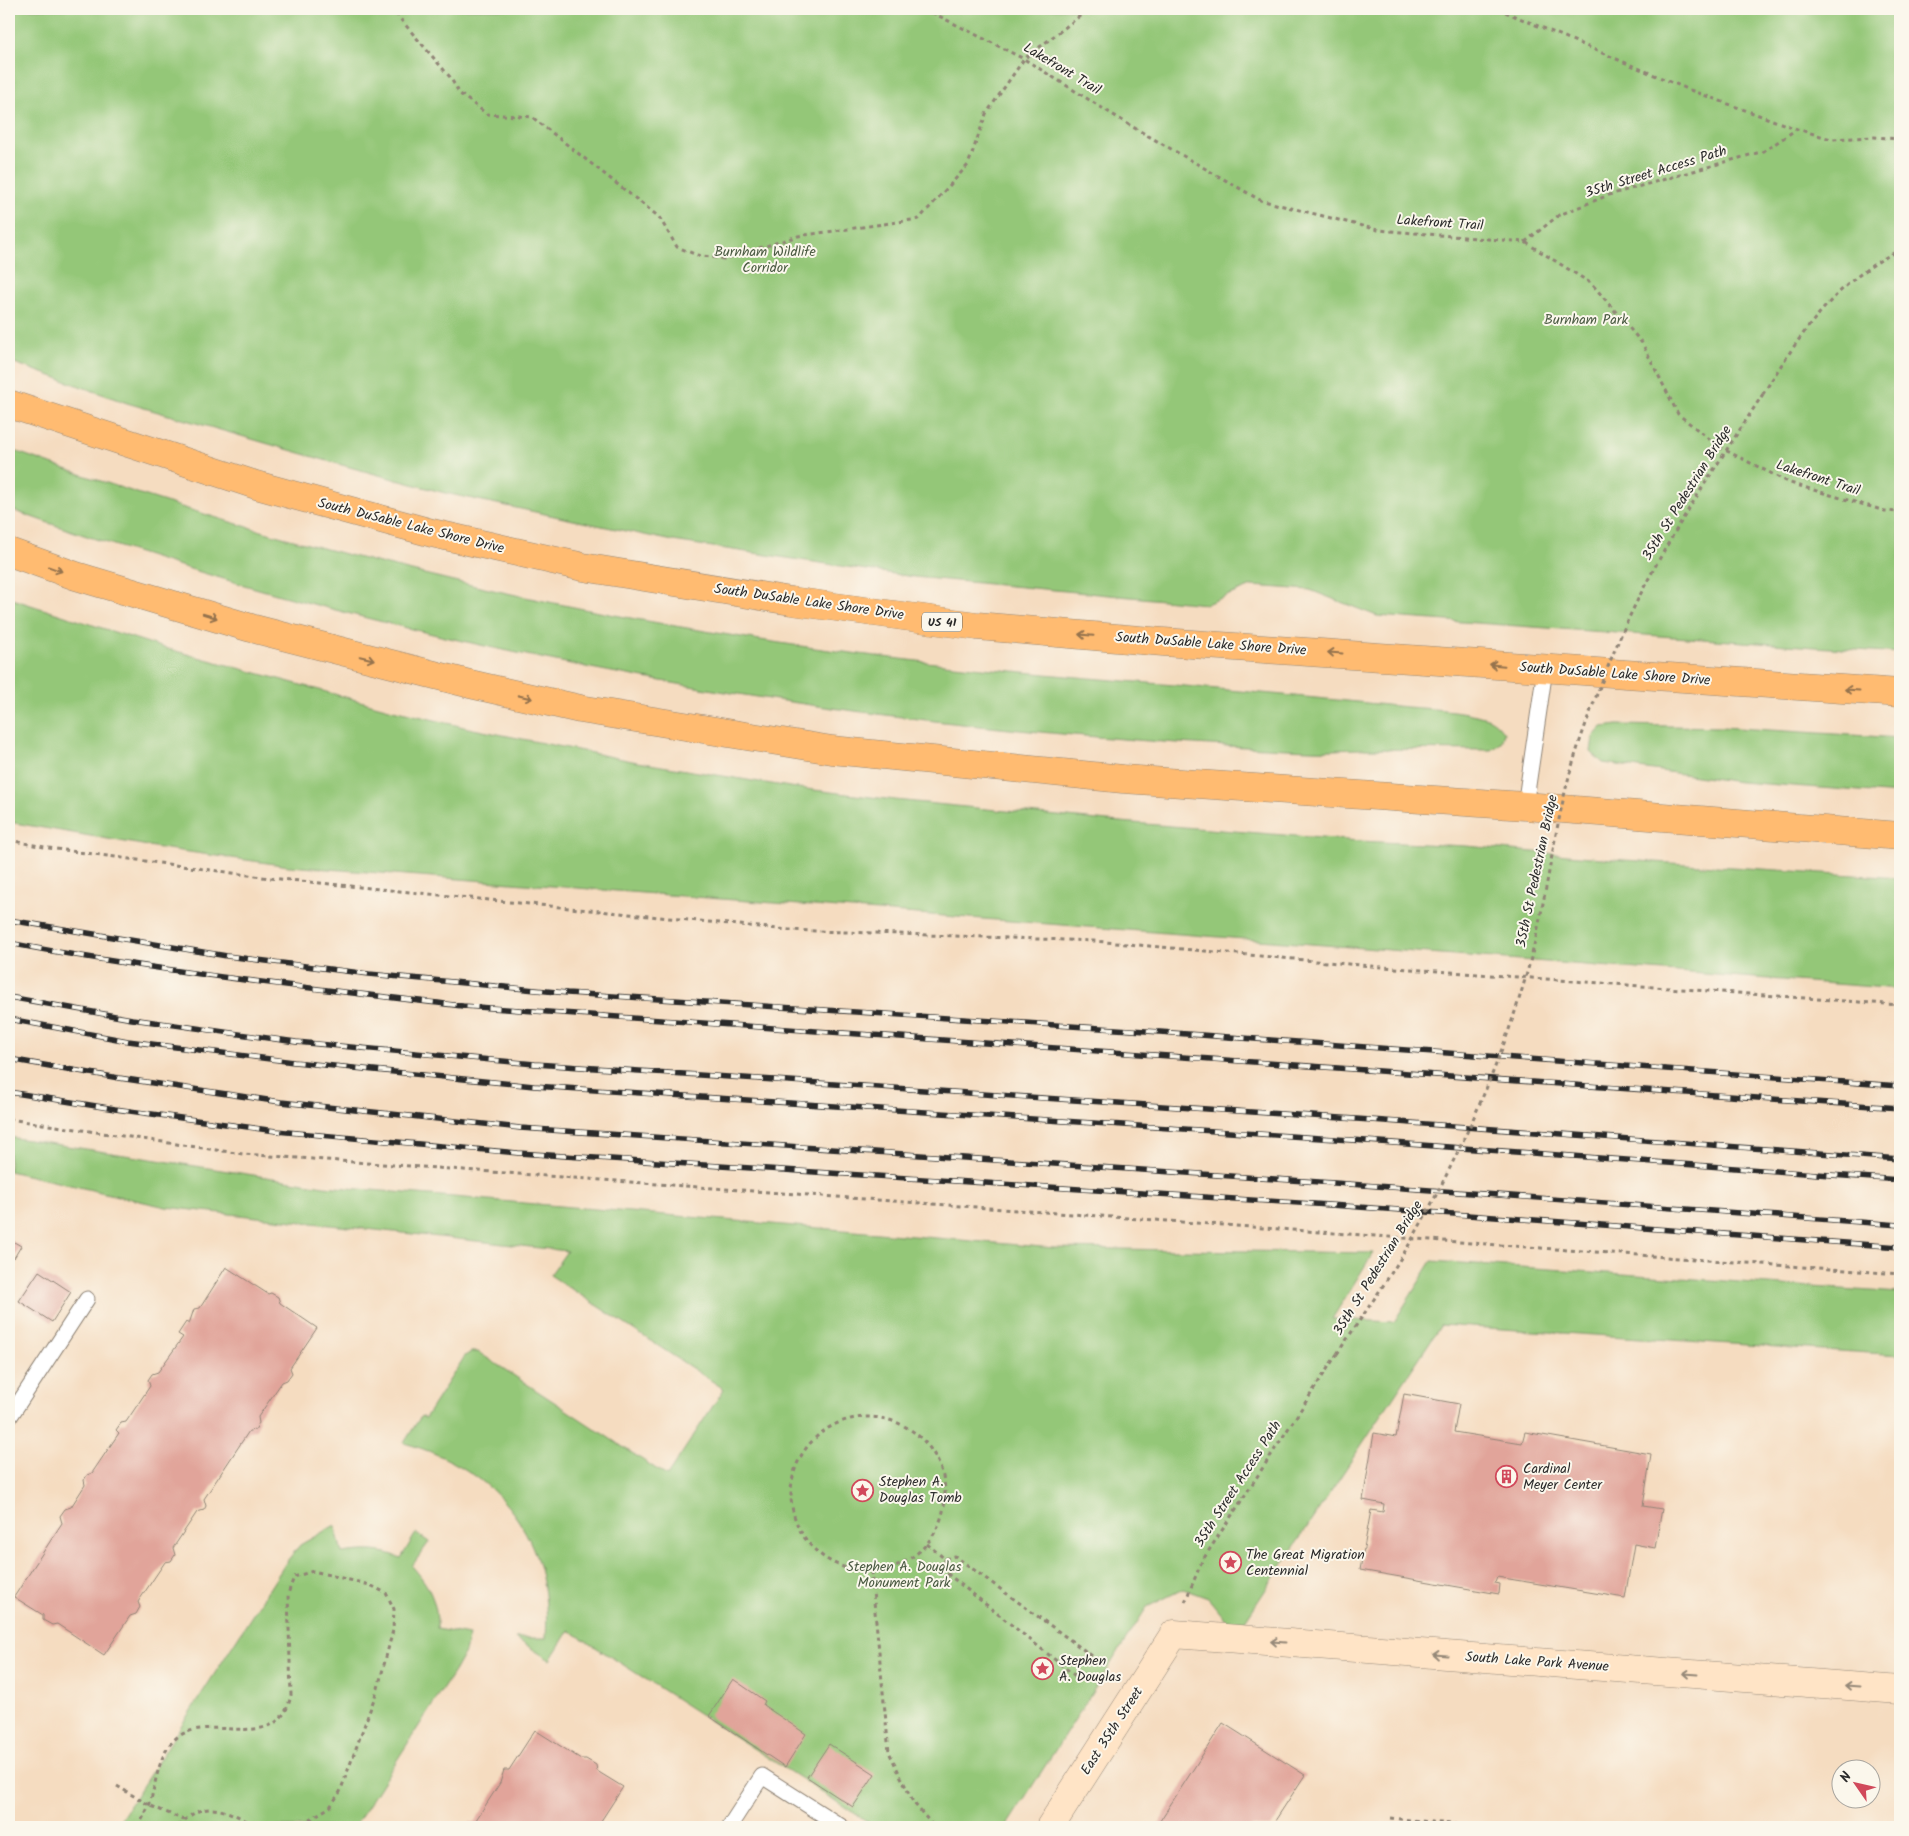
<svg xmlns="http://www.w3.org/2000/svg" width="1909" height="1836" font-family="Kalam,sans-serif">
<rect width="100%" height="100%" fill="#fbf7ec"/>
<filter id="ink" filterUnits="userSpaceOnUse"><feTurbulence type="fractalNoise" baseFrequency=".02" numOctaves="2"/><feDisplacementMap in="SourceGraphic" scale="10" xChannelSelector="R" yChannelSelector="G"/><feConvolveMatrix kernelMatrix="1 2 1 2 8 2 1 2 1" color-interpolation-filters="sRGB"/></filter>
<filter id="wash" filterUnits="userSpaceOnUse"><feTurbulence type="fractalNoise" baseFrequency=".0096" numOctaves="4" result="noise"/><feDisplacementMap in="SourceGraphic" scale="20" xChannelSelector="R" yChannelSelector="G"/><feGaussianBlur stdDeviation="1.12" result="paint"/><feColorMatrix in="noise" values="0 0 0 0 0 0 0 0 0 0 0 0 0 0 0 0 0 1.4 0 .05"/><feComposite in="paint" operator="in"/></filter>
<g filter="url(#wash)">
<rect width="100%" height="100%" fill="#f5dcc0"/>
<g fill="#94c778" stroke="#607952">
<polygon points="9,9 1900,9 1900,653 1377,616 1310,590 1252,586 1206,604 914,577 673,541 445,493 331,462 127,403 9,361"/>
<path d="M9,449C240,533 480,595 723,634C872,659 1023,673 1174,685C1248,692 1322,698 1396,706C1425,709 1459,709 1487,718C1495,721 1499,726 1504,733L1501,743L1491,750C1448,750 1405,749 1362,749C1344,749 1327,751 1309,750C868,732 425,659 9,509Z"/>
<polygon points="9,598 161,647 393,710 468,728 637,762 790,787 895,800 1108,821 1359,841 1466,846 1624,860 1900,878 1900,989 289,866 160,848 9,822"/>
<polygon points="1618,725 1721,727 1900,738 1900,794 1740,782 1603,763 1591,752 1593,737 1602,727"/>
<path d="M9,1137L324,1186L1054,1248L1373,1253L1332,1319L1394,1322L1432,1261L1900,1293V1355L1441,1325L1237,1633L1208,1598L1183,1589L1147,1607L1006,1827H876L569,1630L550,1660L515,1638H546C553,1538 498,1469 404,1443L421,1416L425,1418L465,1356L471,1352H478L667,1476L724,1389L550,1275L567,1251L166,1207L9,1171Z"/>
<path d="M335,1525L342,1553C364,1550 381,1549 401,1558L416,1533L429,1542L412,1566C429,1585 438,1603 437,1629L469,1635L465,1652L455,1670L354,1827H116L287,1561L300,1545Z"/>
</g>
<g id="blocks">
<g fill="#e1a49a">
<polygon points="9,1239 21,1246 14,1258 9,1255"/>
<polygon points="226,1267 268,1294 271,1293 278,1297 280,1303 317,1328 290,1368 292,1373 287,1380 282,1382 258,1417 259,1423 255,1430 249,1431 204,1499 206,1506 204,1510 197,1512 173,1548 175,1555 171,1561 165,1562 138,1602 140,1607 136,1614 130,1616 104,1655 57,1624 52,1625 43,1620 43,1615 14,1597 62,1523 60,1516 65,1509 71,1507 85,1485 84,1480 87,1475 92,1473 119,1433 116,1430 121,1423 126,1422 150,1386 148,1380 152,1374 158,1372 183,1337 178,1334 186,1322 189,1324 194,1309 200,1308"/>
<polygon points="39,1271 71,1292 52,1322 19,1301"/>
<polygon points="1404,1394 1459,1404 1454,1432 1522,1443 1525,1432 1651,1454 1643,1506 1662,1509 1655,1548 1634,1544 1625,1598 1497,1577 1495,1583 1500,1584 1499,1594 1360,1570 1371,1510 1383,1512 1384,1504 1363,1500 1374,1433 1396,1437"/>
<polygon points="733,1679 765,1701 763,1705 806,1734 785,1767 709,1716"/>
<polygon points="1223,1723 1305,1775 1271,1827 1156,1827"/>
<polygon points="535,1730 581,1759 586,1759 596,1765 597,1771 623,1787 597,1827 467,1827 470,1822 474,1823 500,1783 504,1770 509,1770"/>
<polygon points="829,1744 875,1774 853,1807 807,1777"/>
</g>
</g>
</g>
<g filter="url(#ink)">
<use href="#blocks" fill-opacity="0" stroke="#908476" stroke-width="1"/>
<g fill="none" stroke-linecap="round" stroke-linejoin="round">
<defs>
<g id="lane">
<polyline points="1525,806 1545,669"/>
<polyline points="9,1418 87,1299"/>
<polyline points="729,1827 762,1776 842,1827"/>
</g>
<polyline id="secondary" points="1050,1827 1174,1634 1900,1690"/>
<g id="highway">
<polyline points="9,404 256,485 432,533 583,567 791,601 977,626 1163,642 1900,693"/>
<polyline points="9,552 76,576 251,628 470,684 580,709 832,750 1123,779 1525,806 1900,836"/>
</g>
</defs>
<use href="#lane" stroke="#908476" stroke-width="17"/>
<use href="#secondary" stroke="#908476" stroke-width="29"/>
<use href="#highway" stroke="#908476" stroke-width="29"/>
<g stroke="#908476" stroke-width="3" stroke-dasharray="4 4" stroke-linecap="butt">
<polyline points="380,9 396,14 450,77 460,94 487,114 532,117 659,217 677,247 697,255 724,259 798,236 919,219 968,165 986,114 1024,59 1089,9"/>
<polyline points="925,9 1024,59 1131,126 1260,200 1378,230 1525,242 1592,284 1642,343 1678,414 1719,447 1790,483 1885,511 1900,512"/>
<polyline points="1498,9 1690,90 1797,129 1831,139 1874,137 1900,139"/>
<polyline points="1525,242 1559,215 1609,195 1764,151 1797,129"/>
<path d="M1763,394C1799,336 1836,280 1900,250"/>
<polyline points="9,840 49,848 270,878 789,930 1094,941 1382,967 1900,1005"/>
<polyline points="9,1119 243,1154 1900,1274"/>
<circle cx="868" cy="1494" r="77"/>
<polyline points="927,1544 945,1559"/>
<polyline points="945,1559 944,1571 1084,1683"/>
<polyline points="945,1559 955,1556 1099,1661"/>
<polyline points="871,1571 889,1752 913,1802 934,1827"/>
<polyline points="1185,1602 1202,1561 1337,1354"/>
<polyline points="117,1786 149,1805 184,1820"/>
<polyline points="1390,1818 1483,1827"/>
<polyline points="1483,1826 1504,1827"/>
<path d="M138,1827C142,1819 147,1811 150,1803C156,1783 159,1749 179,1736C215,1713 279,1755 291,1695L288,1594L294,1577L313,1571L370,1585L386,1593L394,1609L393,1630L378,1688L340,1792L330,1807L297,1827"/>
<path d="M179,1827C202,1796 230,1811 257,1827"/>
</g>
<use href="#lane" stroke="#fff" stroke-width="15"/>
<use href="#secondary" stroke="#ffe4c6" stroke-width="28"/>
<use href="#highway" stroke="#ffbb71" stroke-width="28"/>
<defs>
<g id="rail">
<polyline points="9,920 227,956 369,974 567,993 1146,1031 1900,1086"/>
<path d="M9,943C159,972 311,988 463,1006L1900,1108"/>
<polyline points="9,997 132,1019 296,1042 535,1064 1371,1120 1900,1159"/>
<polyline points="9,1019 128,1041 294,1062 534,1086 1366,1141 1900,1180"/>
<polyline points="9,1059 119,1078 281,1102 520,1128 1349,1184 1900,1225"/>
<polyline points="9,1092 115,1109 276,1131 518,1153 1345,1206 1900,1247"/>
</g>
</defs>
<use href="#rail" stroke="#2b2b2b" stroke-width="5.5"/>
<use href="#rail" stroke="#fbf7ec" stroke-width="4" stroke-dasharray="11" stroke-linecap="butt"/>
<path stroke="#908476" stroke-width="3" stroke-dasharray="4 4" stroke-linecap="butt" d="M1337,1354C1364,1313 1394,1272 1418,1229C1463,1147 1503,1059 1528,969C1544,911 1551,851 1565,792C1577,743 1597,693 1616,647C1654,556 1710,476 1763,394"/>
</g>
<defs><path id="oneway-shaft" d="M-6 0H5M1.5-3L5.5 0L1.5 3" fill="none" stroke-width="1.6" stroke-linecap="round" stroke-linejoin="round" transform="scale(1.25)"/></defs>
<g stroke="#95734e">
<use href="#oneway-shaft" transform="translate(55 569) rotate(20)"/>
<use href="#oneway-shaft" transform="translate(210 616) rotate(17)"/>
<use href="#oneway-shaft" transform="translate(1086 635) rotate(-175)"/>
<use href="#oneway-shaft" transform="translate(1335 653) rotate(-176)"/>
<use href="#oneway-shaft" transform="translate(367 658) rotate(14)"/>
<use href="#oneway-shaft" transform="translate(1497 665) rotate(-175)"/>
<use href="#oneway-shaft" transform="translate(1852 690) rotate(-176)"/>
<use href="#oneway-shaft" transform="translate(525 697) rotate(13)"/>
</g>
<g stroke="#958878">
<use href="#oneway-shaft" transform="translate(1278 1642) rotate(-176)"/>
<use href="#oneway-shaft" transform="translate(1440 1655) rotate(-176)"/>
<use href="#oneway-shaft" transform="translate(1690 1674) rotate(-176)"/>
<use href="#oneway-shaft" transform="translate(1852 1686) rotate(-176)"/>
</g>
</g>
<defs>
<symbol id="building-ring" viewBox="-11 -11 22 22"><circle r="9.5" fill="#fbf7ec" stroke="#d1495b" stroke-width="1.5"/><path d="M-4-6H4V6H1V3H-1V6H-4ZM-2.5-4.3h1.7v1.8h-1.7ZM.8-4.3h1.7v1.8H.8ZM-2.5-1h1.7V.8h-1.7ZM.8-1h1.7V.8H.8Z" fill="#d1495b"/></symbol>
<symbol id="sight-ring" viewBox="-11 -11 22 22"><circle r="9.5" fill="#fbf7ec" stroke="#d1495b" stroke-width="1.5"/><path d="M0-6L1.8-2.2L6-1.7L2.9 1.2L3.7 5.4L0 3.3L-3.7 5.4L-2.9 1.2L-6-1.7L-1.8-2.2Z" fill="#d1495b"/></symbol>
</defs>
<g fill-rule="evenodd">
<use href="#building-ring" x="1494" y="1464" width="25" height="25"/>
<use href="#sight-ring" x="850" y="1478" width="25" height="25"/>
<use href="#sight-ring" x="1218" y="1550" width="25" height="25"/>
<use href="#sight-ring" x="1030" y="1656" width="25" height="25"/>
</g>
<g text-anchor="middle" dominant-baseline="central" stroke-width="4" stroke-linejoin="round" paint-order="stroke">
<rect fill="#fbf7ec" stroke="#696865" stroke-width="1" x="922" y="612.5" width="40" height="19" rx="4"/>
<g font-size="12" font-weight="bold" fill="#2b2b2b">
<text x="942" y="622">US 41</text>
</g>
<g font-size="14" fill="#2b2b2b" stroke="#fbf7ec">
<text transform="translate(1062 69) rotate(31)">Lakefront Trail</text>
<text transform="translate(1656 172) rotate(-17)">35th Street Access Path</text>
<text transform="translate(1440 223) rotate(4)">Lakefront Trail</text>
<text transform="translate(1818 478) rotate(18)">Lakefront Trail</text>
<text transform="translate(1687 493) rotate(-58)">35th St Pedestrian Bridge</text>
<text transform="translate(411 526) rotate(14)">South DuSable Lake Shore Drive</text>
<text transform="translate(809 602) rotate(8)">South DuSable Lake Shore Drive</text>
<text transform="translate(1211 644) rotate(4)">South DuSable Lake Shore Drive</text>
<text transform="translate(1615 674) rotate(4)">South DuSable Lake Shore Drive</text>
<text transform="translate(1537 871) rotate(-78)">35th St Pedestrian Bridge</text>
<text transform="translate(1378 1268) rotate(-58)">35th St Pedestrian Bridge</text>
<text transform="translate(1238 1484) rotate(-57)">35th Street Access Path</text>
<text transform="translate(1537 1662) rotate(4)">South Lake Park Avenue</text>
<text transform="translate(1112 1731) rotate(-57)">East 35th Street</text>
</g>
<g font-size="14" fill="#4a5a42" stroke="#fbf7ec">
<text x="765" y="252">Burnham Wildlife<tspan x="765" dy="16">Corridor</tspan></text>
<text x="1586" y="320">Burnham Park</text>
<text x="904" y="1567">Stephen A. Douglas<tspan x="904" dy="16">Monument Park</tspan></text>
</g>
<g font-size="14" fill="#2b2b2b" stroke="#fbf7ec" text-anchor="start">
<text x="1523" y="1469">Cardinal<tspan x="1523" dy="16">Meyer Center</tspan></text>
<text x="879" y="1482">Stephen A.<tspan x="879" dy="16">Douglas Tomb</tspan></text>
<text x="1246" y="1555">The Great Migration<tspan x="1246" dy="16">Centennial</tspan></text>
<text x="1059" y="1661">Stephen<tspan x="1059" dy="16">A. Douglas</tspan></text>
</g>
</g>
<rect width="1909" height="1836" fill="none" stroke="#fbf7ec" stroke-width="30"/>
<g transform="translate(1856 1784) rotate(304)"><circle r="24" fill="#fbf7ec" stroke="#a8a59f"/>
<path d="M0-4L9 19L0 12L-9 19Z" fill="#d1495b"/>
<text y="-8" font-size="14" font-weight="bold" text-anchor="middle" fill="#2b2b2b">N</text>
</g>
</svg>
